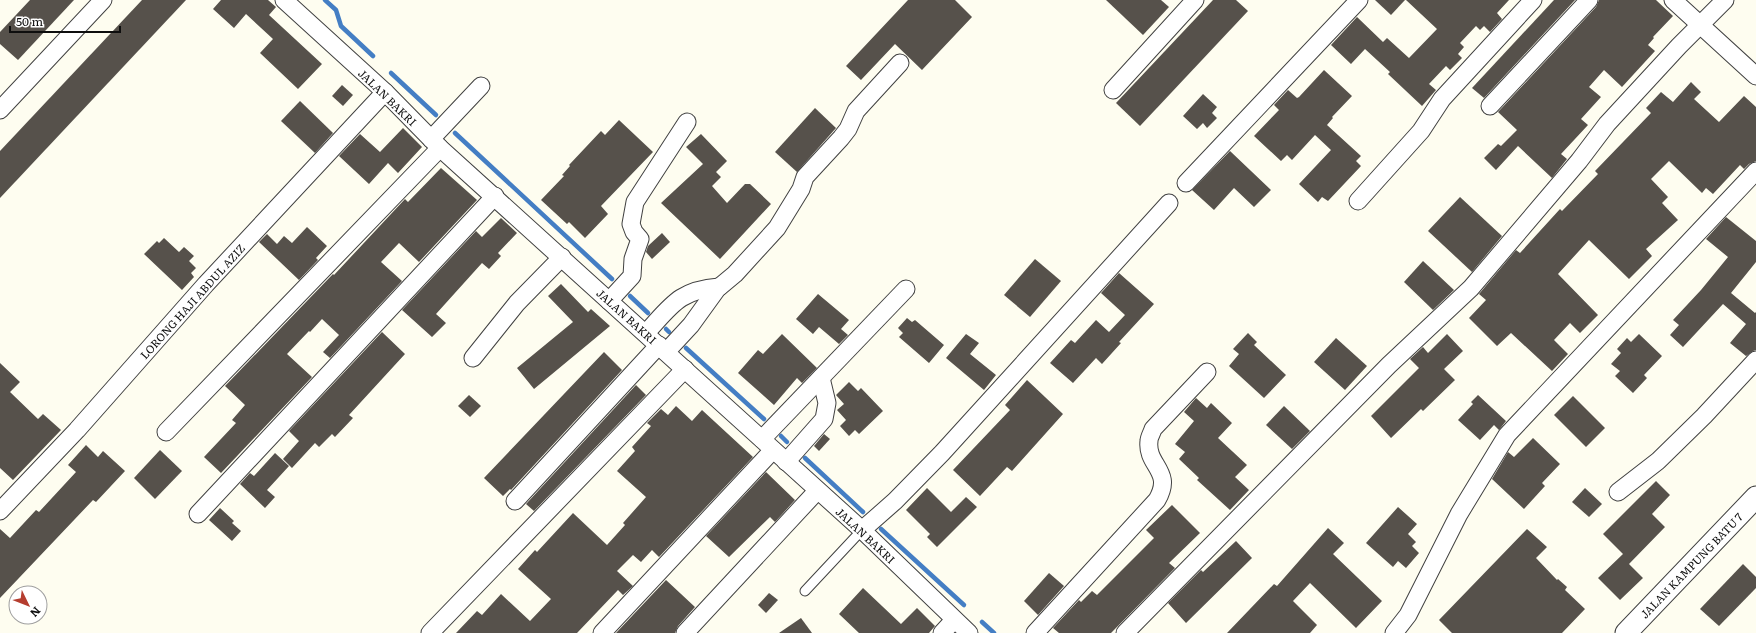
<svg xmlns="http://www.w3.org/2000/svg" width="1756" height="633" font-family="Literata,serif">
<rect width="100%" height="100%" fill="#fefdf0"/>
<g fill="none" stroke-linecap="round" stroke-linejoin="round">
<g stroke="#447ec4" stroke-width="4.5">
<polyline points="325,0 336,10 341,26 373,56"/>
<polyline points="391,73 436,115"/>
<polyline points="455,133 612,279"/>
<polyline points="630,296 648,313"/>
<polyline points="666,329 669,332"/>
<polyline points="686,348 764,419"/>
<polyline points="781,436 787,442"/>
<polyline points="805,458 863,512"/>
<polyline points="881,529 964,605"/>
<polyline points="982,622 994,633"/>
</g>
</g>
<g fill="#56514b">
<polygon points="30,0 74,0 18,60 0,44 0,32"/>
<polygon points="142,0 186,0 0,198 0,151"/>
<polygon points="221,0 268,0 276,7 269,15 322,64 298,89 260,53 273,39 246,14 234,28 213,9"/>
<polygon points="908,0 955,0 972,17 922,70 895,44 861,80 846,66"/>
<polygon points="1106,0 1161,0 1169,7 1143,35"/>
<polygon points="1213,0 1236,0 1248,11 1140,126 1116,103"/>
<polygon points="1375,0 1405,0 1391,15"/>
<polygon points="1406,0 1509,0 1497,13 1502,19 1490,32 1484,26 1480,30 1476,26 1460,43 1464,47 1458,54 1462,58 1450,70 1446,66 1429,84 1436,90 1422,106 1388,74 1390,72 1365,49 1351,64 1331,45 1357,17 1383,42 1387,38 1409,58 1437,29"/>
<polygon points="1554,0 1575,0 1484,98 1472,88"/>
<polygon points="1599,0 1656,0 1673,16 1653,37 1654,38 1648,45 1655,51 1622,87 1604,70 1589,87 1601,97 1581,119 1588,125 1561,154 1567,159 1552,178 1518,146 1496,170 1484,158 1498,144 1501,146 1517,130 1498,112 1596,7"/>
<polygon points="1324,70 1352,96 1332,117 1333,118 1327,125 1361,156 1356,161 1361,166 1328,201 1322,197 1318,202 1299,184 1331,150 1315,135 1292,160 1287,155 1281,161 1254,136 1279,110 1274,105 1288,90 1297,98 1299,97"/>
<polygon points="1691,82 1701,92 1694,99 1719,122 1744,96 1756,107 1756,161 1749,164 1744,169 1740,165 1713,194 1706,188 1702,193 1669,161 1651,179 1668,197 1662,203 1678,220 1646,249 1652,256 1629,279 1589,240 1558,274 1598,315 1580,333 1570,323 1554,340 1568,354 1552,371 1511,333 1497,346 1469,318 1486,300 1479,294 1516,250 1520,253 1560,209 1562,211 1598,174 1595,171 1651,113 1646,108 1661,92 1673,102"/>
<polygon points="342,85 353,95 343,106 332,96"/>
<polygon points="1203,94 1217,107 1212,113 1217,118 1207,128 1203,123 1197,129 1183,116"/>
<polygon points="300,101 333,133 315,153 281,121"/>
<polygon points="815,108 836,128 797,172 775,152"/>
<polygon points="619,120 653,152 601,206 608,214 585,238 569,222 567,224 541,200 564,176 562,175 570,166 569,165 601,131 605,135"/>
<polygon points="403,128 422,147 398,173 388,163 369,184 339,156 360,134 380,152"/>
<polygon points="701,134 727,161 716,172 721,177 712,186 727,203 745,184 750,184 771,204 720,259 661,203 703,164 686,147"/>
<polygon points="1230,151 1271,190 1254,207 1234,188 1214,210 1192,190"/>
<polygon points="441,168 477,200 419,262 399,243 381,262 402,281 330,358 323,352 339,335 322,319 310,332 309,331 287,354 312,377 221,473 204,457 236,423 232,420 245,405 225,386 333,274 334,275 405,199 408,202"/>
<polygon points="1460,197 1502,236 1472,272 1428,231"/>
<polygon points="1726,217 1756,241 1756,262 1731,293 1755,313 1756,312 1756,350 1753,351 1746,356 1730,343 1746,324 1723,304 1683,347 1670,335 1679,325 1673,320 1701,290 1728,257 1706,239"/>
<polygon points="501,218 517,233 498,253 501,256 489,269 482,263 436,314 446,323 432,337 402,310 476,231 482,237"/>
<polygon points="307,227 327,246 316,258 318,260 299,280 259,242 267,234 277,244 284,236 292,243"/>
<polygon points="662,233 670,242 652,259 646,252 648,246"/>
<polygon points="164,238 179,252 184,247 194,256 189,261 196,268 191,273 194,277 182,290 144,254 157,241 159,243"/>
<polygon points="1035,259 1061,281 1030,317 1004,295"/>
<polygon points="1423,261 1454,290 1433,310 1404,282"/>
<polygon points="1119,273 1154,304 1119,342 1121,343 1102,364 1096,358 1073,383 1050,363 1071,340 1075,343 1096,320 1109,332 1125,315 1101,293"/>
<polygon points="561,284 588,312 591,309 610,326 534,389 517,368 573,322 548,296"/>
<polygon points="818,294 849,320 841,329 848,335 839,344 819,327 813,334 796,319"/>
<polygon points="907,318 912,322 915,320 944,345 929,363 899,337 903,333 898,328"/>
<polygon points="382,332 405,354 349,415 353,418 335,437 332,434 319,447 315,443 292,468 283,459 299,441 289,431"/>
<polygon points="1248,333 1257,342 1254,345 1286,375 1264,398 1229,366 1239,354 1233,349"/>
<polygon points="782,334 817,368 802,383 797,378 774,405 738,373 758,350 763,354"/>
<polygon points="966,334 979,343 970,354 996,375 984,390 946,358"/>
<polygon points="1447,334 1463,351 1444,369 1455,380 1423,411 1421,409 1391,438 1371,416 1419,368 1410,359 1423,347 1428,353"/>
<polygon points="1639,334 1662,356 1644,375 1647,378 1633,393 1615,376 1620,371 1611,364 1621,353 1617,349 1627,338 1631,342"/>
<polygon points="1336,338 1367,366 1345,390 1314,362"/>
<polygon points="604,352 622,370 511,490 510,489 503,496 484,478"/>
<polygon points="0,363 20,382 10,392 38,419 43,414 61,430 13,480 0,468"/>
<polygon points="1027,380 1063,414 1012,471 1007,467 980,496 953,470 1010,410 1005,405"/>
<polygon points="849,382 858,391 861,388 883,411 859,434 855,430 849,436 840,426 846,420 837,410 844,404 836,395"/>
<polygon points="636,385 646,395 534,511 526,504"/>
<polygon points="469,395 481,406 470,417 458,406"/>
<polygon points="1478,395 1506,421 1499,430 1494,425 1480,440 1458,420 1473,404 1471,402"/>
<polygon points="1573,396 1605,428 1586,447 1554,415"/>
<polygon points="1196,398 1207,408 1211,403 1232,423 1218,438 1247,465 1235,477 1249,490 1230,510 1197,480 1199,478 1179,459 1185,452 1175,444 1194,421 1184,412"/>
<polygon points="676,406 692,421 702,410 753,457 659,557 652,550 641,562 633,555 617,571 633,586 623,595 618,590 577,633 456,633 477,611 482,615 501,594 530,621 551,599 518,569 535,550 537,552 573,513 607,545 625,525 623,523 646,497 617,471 635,451 632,447 651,426 647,423 661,409 668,415"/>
<polygon points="1284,406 1310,431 1292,449 1266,425"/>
<polygon points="824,434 830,439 819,451 814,446"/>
<polygon points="1533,438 1560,464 1542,483 1545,486 1524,509 1492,479 1508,452 1514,457"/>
<polygon points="86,445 98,457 103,451 125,471 96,502 93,500 0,598 0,529 10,538 36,510 39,512 76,472 68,465"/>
<polygon points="160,450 182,471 155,499 134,478"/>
<polygon points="275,453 289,466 267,490 275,497 265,508 240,484 250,473 254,476"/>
<polygon points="766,472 795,500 775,522 770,517 729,557 706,536"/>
<polygon points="1656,481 1670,495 1652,514 1665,527 1629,564 1643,578 1620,600 1598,578 1623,554 1603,534"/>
<polygon points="927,488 951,512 966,497 977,507 937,547 927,537 930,534 906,510"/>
<polygon points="1585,488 1602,504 1589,517 1572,502"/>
<polygon points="1172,505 1200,533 1169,563 1175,568 1111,633 1059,633 1053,628 1079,600 1081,602 1092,591 1097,595 1154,538 1146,530"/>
<polygon points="1398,507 1417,524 1408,534 1416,542 1412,546 1419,553 1406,568 1398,561 1393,567 1366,543"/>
<polygon points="220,508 234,521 232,523 241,531 232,541 209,520"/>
<polygon points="1328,528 1344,543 1333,554 1382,601 1356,628 1310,583 1293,601 1317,625 1310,633 1227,633 1274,584 1277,586"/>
<polygon points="1527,529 1547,547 1536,558 1557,580 1558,579 1567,587 1565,590 1585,609 1562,633 1452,633 1439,620"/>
<polygon points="1236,541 1252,558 1186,623 1168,603 1201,570 1203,572"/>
<polygon points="1743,564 1756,577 1756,588 1719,626 1700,609"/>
<polygon points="1049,573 1064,586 1038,615 1024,601"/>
<polygon points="666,580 695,607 678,626 675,633 616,633"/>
<polygon points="863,588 901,624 917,608 935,626 929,633 859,633 839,614"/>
<polygon points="769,593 778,600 766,613 758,605"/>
<polygon points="801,618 812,633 779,633"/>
</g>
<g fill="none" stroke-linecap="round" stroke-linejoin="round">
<defs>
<polyline id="service" points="805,591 862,530"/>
<g id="minor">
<polyline points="284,0 385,92 440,148 862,530 969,633"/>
<polyline points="1673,0 1756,76"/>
<polyline points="1113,90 1195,0"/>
<polyline points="1490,106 1589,0"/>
<polyline points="0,110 103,0"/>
<polyline points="431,139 481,86"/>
<polyline points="1186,183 1359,0"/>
<polyline points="1358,201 1421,131 1442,99 1533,0"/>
<polyline points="609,301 632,276 633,259 640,239 634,232 631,224 635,202 687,122"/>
<path d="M646,333C671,306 679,290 719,287"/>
<polyline points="666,352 691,325 717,289 735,274 777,228 801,189 805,177 841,138 848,129 856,111 900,63"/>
<polyline points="473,358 517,303 562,257"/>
<polyline points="166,432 440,148"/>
<polyline points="762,439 906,289"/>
<polyline points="786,462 824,419 827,403 821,378"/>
<polyline points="1618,492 1658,461 1704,416 1756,360"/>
<polyline points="515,501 659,345"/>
<polyline points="0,511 77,430 206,284 385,92"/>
<polyline points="198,514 495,196"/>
<polyline points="862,530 895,501 942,453 1169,203"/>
<polyline points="430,633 685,369"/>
<polyline points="602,633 773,450"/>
<polyline points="685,633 817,491"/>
<polyline points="942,633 954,620"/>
<path d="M1035,633L1157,500C1174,471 1146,466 1149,441C1149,437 1152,433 1153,429L1207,372"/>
<polyline points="1125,633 1389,365 1471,288 1579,161 1607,124 1679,46 1725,0"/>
<polyline points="1394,633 1408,615 1459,514 1507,435 1756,171"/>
</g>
<polyline id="tertiary" points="1626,633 1756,497"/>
</defs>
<use href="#service" stroke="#414141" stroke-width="11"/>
<use href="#minor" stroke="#414141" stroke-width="19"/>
<use href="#tertiary" stroke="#414141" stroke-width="23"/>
<use href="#service" stroke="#fff" stroke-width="9"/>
<use href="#minor" stroke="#fff" stroke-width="17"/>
<use href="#tertiary" stroke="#fff" stroke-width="21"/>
</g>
<g text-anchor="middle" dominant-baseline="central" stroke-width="4" stroke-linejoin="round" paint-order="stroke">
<g font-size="11" fill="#0e0e0e" stroke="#fff">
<text transform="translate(388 97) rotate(44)">JALAN BAKRI</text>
<text transform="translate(192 301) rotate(-48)">LORONG HAJI ABDUL AZIZ</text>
<text transform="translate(627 316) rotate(42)">JALAN BAKRI</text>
<text transform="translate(866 535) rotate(43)">JALAN BAKRI</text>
<text transform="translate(1691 565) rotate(-46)">JALAN KAMPUNG BATU 7</text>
</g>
</g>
<g transform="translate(28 605) rotate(133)"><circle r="19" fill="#ffffff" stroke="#9f9f9f"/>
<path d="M0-3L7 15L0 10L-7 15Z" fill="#b53d2f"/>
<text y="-6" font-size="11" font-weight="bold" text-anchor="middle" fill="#0e0e0e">N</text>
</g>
<path d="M10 26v6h110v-6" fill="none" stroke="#0e0e0e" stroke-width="2"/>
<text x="16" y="26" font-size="12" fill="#0e0e0e" stroke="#ffffff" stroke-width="3" paint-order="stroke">50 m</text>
</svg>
